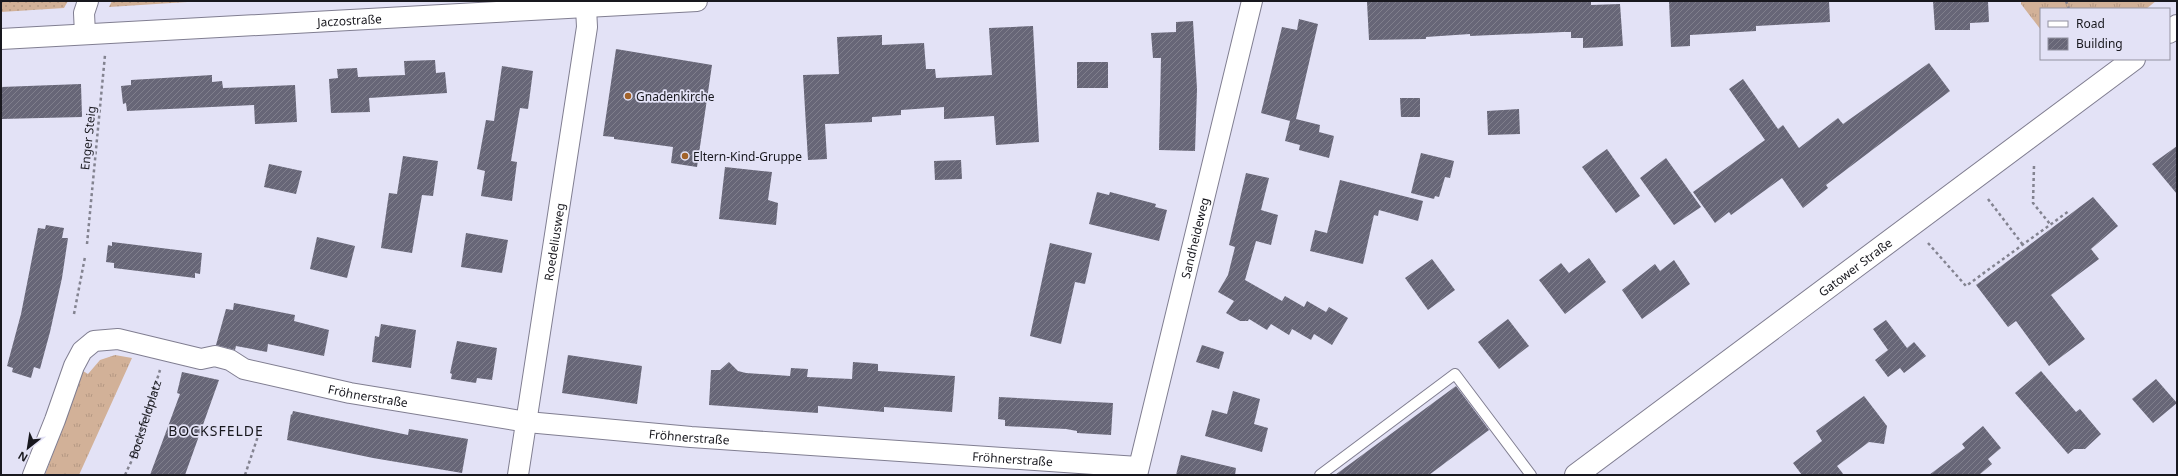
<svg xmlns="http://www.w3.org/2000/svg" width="2178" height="476" font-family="'Noto Sans',sans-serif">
<defs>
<pattern id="grass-tufts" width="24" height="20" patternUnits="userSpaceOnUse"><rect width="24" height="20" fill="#d2b198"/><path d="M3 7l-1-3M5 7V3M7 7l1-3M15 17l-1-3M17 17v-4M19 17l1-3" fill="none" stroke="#b49883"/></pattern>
<pattern id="park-dots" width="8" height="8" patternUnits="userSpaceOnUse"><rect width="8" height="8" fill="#d2b198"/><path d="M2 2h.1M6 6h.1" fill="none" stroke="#b49883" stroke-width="1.8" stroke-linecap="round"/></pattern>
<pattern id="building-hatch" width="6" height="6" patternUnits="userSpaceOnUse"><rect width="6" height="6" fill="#676677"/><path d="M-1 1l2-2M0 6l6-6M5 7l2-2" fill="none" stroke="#807f8c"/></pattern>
</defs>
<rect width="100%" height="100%" fill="#e3e2f6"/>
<g fill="url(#grass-tufts)">
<polygon points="2021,1 2156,1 2146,9 2041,9 2041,30 2021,4"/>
<polygon points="115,355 132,358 79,475 45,475 83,371 88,374 100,360"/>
</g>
<g fill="url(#park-dots)">
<polygon points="1,1 68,1 64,8 1,12"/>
<polygon points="112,1 203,1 109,7"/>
</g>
<g fill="url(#building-hatch)">
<polygon points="1390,1 1591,1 1591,5 1620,4 1623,46 1583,48 1583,38 1571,38 1571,32 1563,32 1470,36 1470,34 1426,37 1426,39 1369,40 1367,2"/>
<polygon points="1669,1 1829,1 1830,22 1756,26 1756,31 1690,35 1690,46 1671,47"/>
<polygon points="1933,1 1988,1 1989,22 1970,23 1970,30 1935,30"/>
<polygon points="1299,19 1318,24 1296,119 1320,125 1319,132 1334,136 1329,158 1299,150 1300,145 1285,141 1290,121 1261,113 1282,27 1297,30"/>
<polygon points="1193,21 1197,89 1195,151 1159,150 1161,58 1153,58 1151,33 1176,32 1176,22"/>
<polygon points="1033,26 1039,142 996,145 994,116 944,119 944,107 901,110 901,115 872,117 872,122 825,124 827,159 808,160 803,75 839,74 837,37 882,35 882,45 924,43 926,69 935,69 936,78 992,75 989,28"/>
<polygon points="616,49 712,65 697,167 671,163 673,147 614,139 614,137 603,136"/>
<polygon points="435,60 436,73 445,72 447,93 369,98 370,112 331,113 329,79 338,78 337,69 357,68 358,77 405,75 404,61"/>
<rect x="1077" y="62" width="31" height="26"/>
<polygon points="1929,63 1950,91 1826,185 1828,188 1803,208 1782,178 1731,215 1729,212 1715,223 1693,192 1765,140 1729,89 1743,79 1778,129 1783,125 1799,148 1838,118 1843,124"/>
<polygon points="502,66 533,71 528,109 520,108 518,119 511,161 517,162 512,201 481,196 485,171 477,169 486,120 494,121"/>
<polygon points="212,75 212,82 222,81 223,88 295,85 297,122 255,124 254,105 127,111 126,103 123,104 121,86 131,85 131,80"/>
<polygon points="81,84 82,117 1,119 1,87"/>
<polygon points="1400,98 1420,98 1420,117 1401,117"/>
<polygon points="1519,109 1520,134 1488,135 1487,111"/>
<polygon points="2177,146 2177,194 2152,164"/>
<polygon points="1607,149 1640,196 1616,213 1582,167"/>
<polygon points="1421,153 1454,161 1450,178 1445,177 1439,197 1435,196 1434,199 1411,193"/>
<polygon points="403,156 438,161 433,196 422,195 412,253 381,248 389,193 397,194"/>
<polygon points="1666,158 1701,207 1674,225 1640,178"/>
<polygon points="961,160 962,179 935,180 934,161"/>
<polygon points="269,164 302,171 296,194 264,187"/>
<polygon points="725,167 772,172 768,200 778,203 776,225 719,219"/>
<polygon points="1246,173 1269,178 1261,210 1278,215 1271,245 1256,241 1245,280 1282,301 1285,296 1304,307 1307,301 1326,312 1329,307 1348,318 1332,345 1314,334 1311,340 1292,329 1289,335 1271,324 1267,330 1249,319 1248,321 1240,321 1226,313 1234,301 1218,292 1228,275 1235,247 1229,245"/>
<polygon points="1340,180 1423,201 1418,221 1379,210 1378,216 1374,215 1363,264 1310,251 1315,230 1327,233"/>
<polygon points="1097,192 1109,195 1110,192 1156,204 1155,207 1167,210 1159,241 1089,224"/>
<polygon points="2093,197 2118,226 2091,249 2099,259 2051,295 2085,339 2049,366 2016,321 2008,327 1976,285"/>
<polygon points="46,225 64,228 62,238 68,238 62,278 50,332 40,369 34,367 31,378 12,372 13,368 7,366 21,314 38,228 45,229"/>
<polygon points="466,233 508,240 502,273 461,267"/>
<polygon points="317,237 355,246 347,278 310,269"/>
<polygon points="112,242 202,253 200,274 195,273 195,278 114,268 114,263 106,262 108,245 112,246"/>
<polygon points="1050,243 1092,253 1085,284 1075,282 1061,344 1030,336"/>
<polygon points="1589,258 1606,282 1565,314 1539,280 1561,263 1569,273"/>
<polygon points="1432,259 1455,290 1428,310 1405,278"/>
<polygon points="1674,260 1690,284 1642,319 1622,290 1655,264 1660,271"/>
<polygon points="234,303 295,315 294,321 329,330 324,356 268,344 267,352 236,346 235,350 216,345 226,309 233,310"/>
<polygon points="1508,319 1529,346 1499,369 1478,342"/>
<polygon points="1886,320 1907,348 1914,342 1926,356 1904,373 1900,368 1888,377 1875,360 1888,350 1873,329"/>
<polygon points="381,324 416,330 411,368 372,362 375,336 379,337"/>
<polygon points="457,341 497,348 492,380 477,378 476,383 451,379 452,374 450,373"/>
<polygon points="1202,345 1224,352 1219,369 1196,362"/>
<polygon points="568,355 642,366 637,404 562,393"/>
<polygon points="729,362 738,371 746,373 790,376 791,368 808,369 807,377 852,379 853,362 878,364 878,371 955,376 952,412 884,407 884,412 818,406 818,413 709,405 711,370 720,370"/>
<polygon points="2041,371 2076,412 2080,409 2101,434 2085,449 2074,449 2068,454 2015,393"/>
<polygon points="182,372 219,380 185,475 150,475 180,394 177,393"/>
<polygon points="2156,379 2177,403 2153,423 2132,399"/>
<polygon points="1456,386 1489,430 1429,475 1335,475"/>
<polygon points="1233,391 1260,399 1254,424 1268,428 1262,452 1205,436 1212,410 1227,414"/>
<polygon points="1864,396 1887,426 1884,444 1869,442 1837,466 1844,475 1802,475 1793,463 1822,441 1816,431"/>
<polygon points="999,397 1113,403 1111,435 1077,433 1077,431 1066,429 1005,426 1005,420 998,419"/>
<polygon points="293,411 408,435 409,429 468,439 462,473 373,458 287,440 291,414 292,415"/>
<polygon points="1983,426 2001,448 1988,459 1992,464 1979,475 1929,475 1965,448 1962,444"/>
<polygon points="1181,455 1236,468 1235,475 1176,475"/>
</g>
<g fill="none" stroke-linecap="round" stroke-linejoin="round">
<defs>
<polyline id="service" points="1320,475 1455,374 1531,475"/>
<g id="minor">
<polyline points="85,34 84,13 88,1"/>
<path id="s2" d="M1,39L697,1"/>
<path id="s3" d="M33,475L55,420L74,366L82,351L94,341L118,339L201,359L215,356L230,360L244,369L350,393L527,422L691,437L1138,467"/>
<path id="s4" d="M518,475L587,27L586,8"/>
<path id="s5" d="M1137,475L1252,1"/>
</g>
<g id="secondary">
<polyline points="2169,32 2177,26"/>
<path id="s6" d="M1576,475L2134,59"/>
</g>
</defs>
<use href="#service" stroke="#807e91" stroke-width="12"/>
<use href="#minor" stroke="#807e91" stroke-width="22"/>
<use href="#secondary" stroke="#807e91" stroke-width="24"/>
<g stroke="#838390" stroke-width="2.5" stroke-dasharray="3 3" stroke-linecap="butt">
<polyline points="2066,1 2069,9"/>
<polyline points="2034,166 2033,203 2050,224"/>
<polyline points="1988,199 2023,245"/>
<polyline points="1928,243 1966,286 2069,211"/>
<polyline points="87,244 105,55"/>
<polyline points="74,314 85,257"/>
<path id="s1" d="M125,475L131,462L160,370"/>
<polyline points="245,475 261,427"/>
</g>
<use href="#service" stroke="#fff" stroke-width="10"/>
<use href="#minor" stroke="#fff" stroke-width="20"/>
<use href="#secondary" stroke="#fff" stroke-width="22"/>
</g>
<g fill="#a2632a" stroke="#e3e2f6" stroke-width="1.5">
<circle cx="628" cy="96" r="4"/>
<circle cx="685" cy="156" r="4"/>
</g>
<g text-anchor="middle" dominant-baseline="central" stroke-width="3.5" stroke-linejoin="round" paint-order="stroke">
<g font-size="12" fill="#18181e" stroke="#e3e2f6">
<text stroke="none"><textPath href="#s2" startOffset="349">Jaczostraße</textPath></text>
<text transform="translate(88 138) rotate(-84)">Enger Steig</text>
<text stroke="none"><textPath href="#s5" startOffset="244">Sandheideweg</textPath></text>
<text stroke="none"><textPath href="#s4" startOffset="236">Roedeliusweg</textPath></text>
<text stroke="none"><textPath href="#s6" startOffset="348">Gatower Straße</textPath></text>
<text stroke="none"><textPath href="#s3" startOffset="432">Fröhnerstraße</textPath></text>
<text stroke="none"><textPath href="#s1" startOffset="59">Bocksfeldplatz</textPath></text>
<text stroke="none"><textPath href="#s3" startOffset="756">Fröhnerstraße</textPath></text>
<text stroke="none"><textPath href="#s3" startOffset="1080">Fröhnerstraße</textPath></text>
</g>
<g font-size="12" fill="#18181e" stroke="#e3e2f6" text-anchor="start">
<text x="636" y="96">Gnadenkirche</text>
<text x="693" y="156">Eltern-Kind-Gruppe</text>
</g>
<g font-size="14" letter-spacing="1" fill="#18181e" stroke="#e3e2f6">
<text x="216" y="430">BOCKSFELDE</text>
</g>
</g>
<rect width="2178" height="476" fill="none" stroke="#18181e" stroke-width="4"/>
<rect x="2040" y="8" width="130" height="52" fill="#e3e2f6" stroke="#9291a0"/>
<rect x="2048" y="21" width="20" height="6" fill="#ffffff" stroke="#9291a0"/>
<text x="2076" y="28" font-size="12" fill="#18181e">Road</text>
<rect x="2048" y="38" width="20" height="12" fill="url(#building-hatch)" stroke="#9291a0"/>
<text x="2076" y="48" font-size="12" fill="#18181e">Building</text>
<g transform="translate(28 448) rotate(210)" stroke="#e3e2f6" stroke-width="3" paint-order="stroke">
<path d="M0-3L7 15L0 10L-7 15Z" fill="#18181e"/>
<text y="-6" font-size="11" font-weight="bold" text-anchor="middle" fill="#18181e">N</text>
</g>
</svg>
